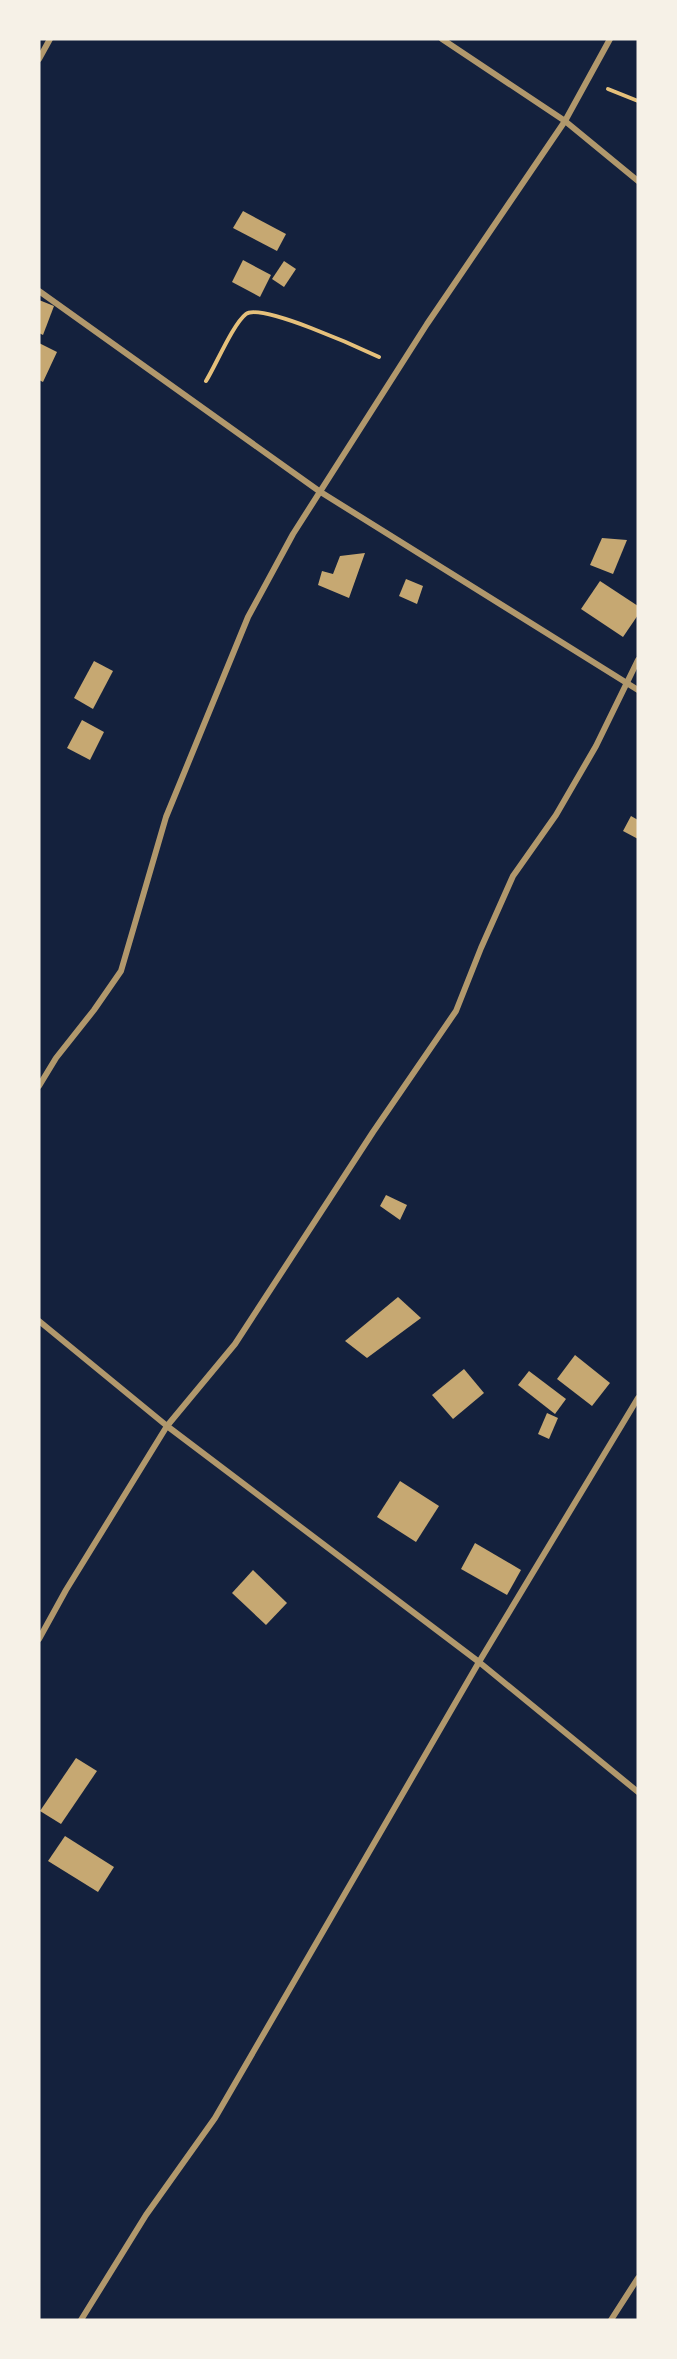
<svg xmlns="http://www.w3.org/2000/svg" width="677" height="2359" viewBox="0 0 677 2359" font-family="Poppins,sans-serif">
<style>
.building{fill:#c6a872}
.lines{fill:none;stroke-linecap:round;stroke-linejoin:round}
.path{stroke:#e5c07b;stroke-width:4}
.minor{stroke:#b1986c;stroke-width:6}
</style>
<rect width="100%" height="100%" fill="#14213d"/>
<g class="building">
<polygon points="243,211 286,234 277,251 233,228"/>
<polygon points="243,260 271,275 260,297 232,282"/>
<polygon points="284,261 296,269 284,287 272,279"/>
<polygon points="39,300 54,306 43,335 39,333"/>
<polygon points="39,343 57,352 43,382 39,380"/>
<polygon points="602,538 627,540 613,574 590,565"/>
<polygon points="365,553 349,598 318,585 322,571 333,574 340,556"/>
<polygon points="406,579 423,586 417,604 399,596"/>
<polygon points="600,581 638,606 638,615 623,637 581,609"/>
<polygon points="94,661 113,671 93,709 74,698"/>
<polygon points="82,720 104,732 90,760 67,748"/>
<polygon points="631,816 638,820 638,839 623,831"/>
<polygon points="386,1195 407,1205 400,1220 380,1206"/>
<polygon points="398,1297 421,1318 367,1358 345,1341"/>
<polygon points="575,1355 610,1383 592,1406 557,1379"/>
<polygon points="464,1369 484,1393 453,1419 432,1395"/>
<polygon points="529,1371 566,1399 555,1414 518,1385"/>
<polygon points="547,1413 558,1418 549,1439 538,1434"/>
<polygon points="400,1481 439,1506 416,1542 377,1517"/>
<polygon points="475,1543 521,1570 507,1595 461,1569"/>
<polygon points="253,1570 287,1603 266,1625 232,1593"/>
<polygon points="76,1758 97,1771 61,1824 40,1811"/>
<polygon points="65,1836 114,1867 98,1892 48,1861"/>
</g>
<g class="lines">
<g class="path">
<polyline points="608,89 638,101"/>
<path d="M206,381C216,365 233,324 246,314C261,303 360,348 379,357"/>
</g>
<g class="minor">
<polyline points="442,39 565,121 638,181"/>
<polyline points="39,59 50,39"/>
<polyline points="39,291 319,491 638,690"/>
<polyline points="39,1086 56,1058 94,1010 121,971 166,817 248,617 293,534 427,324 565,121 610,39"/>
<polyline points="39,1321 167,1426 479,1662 638,1792"/>
<polyline points="39,1639 66,1590 167,1426 235,1344 373,1132 456,1011 481,948 513,876 556,815 596,746 638,660"/>
<polyline points="81,2320 146,2215 215,2118 479,1662 638,1398"/>
<polyline points="611,2320 638,2278"/>
</g>
</g>
<rect width="677" height="2359" fill="none" stroke="#f6f1e7" stroke-width="81"/>
</svg>
